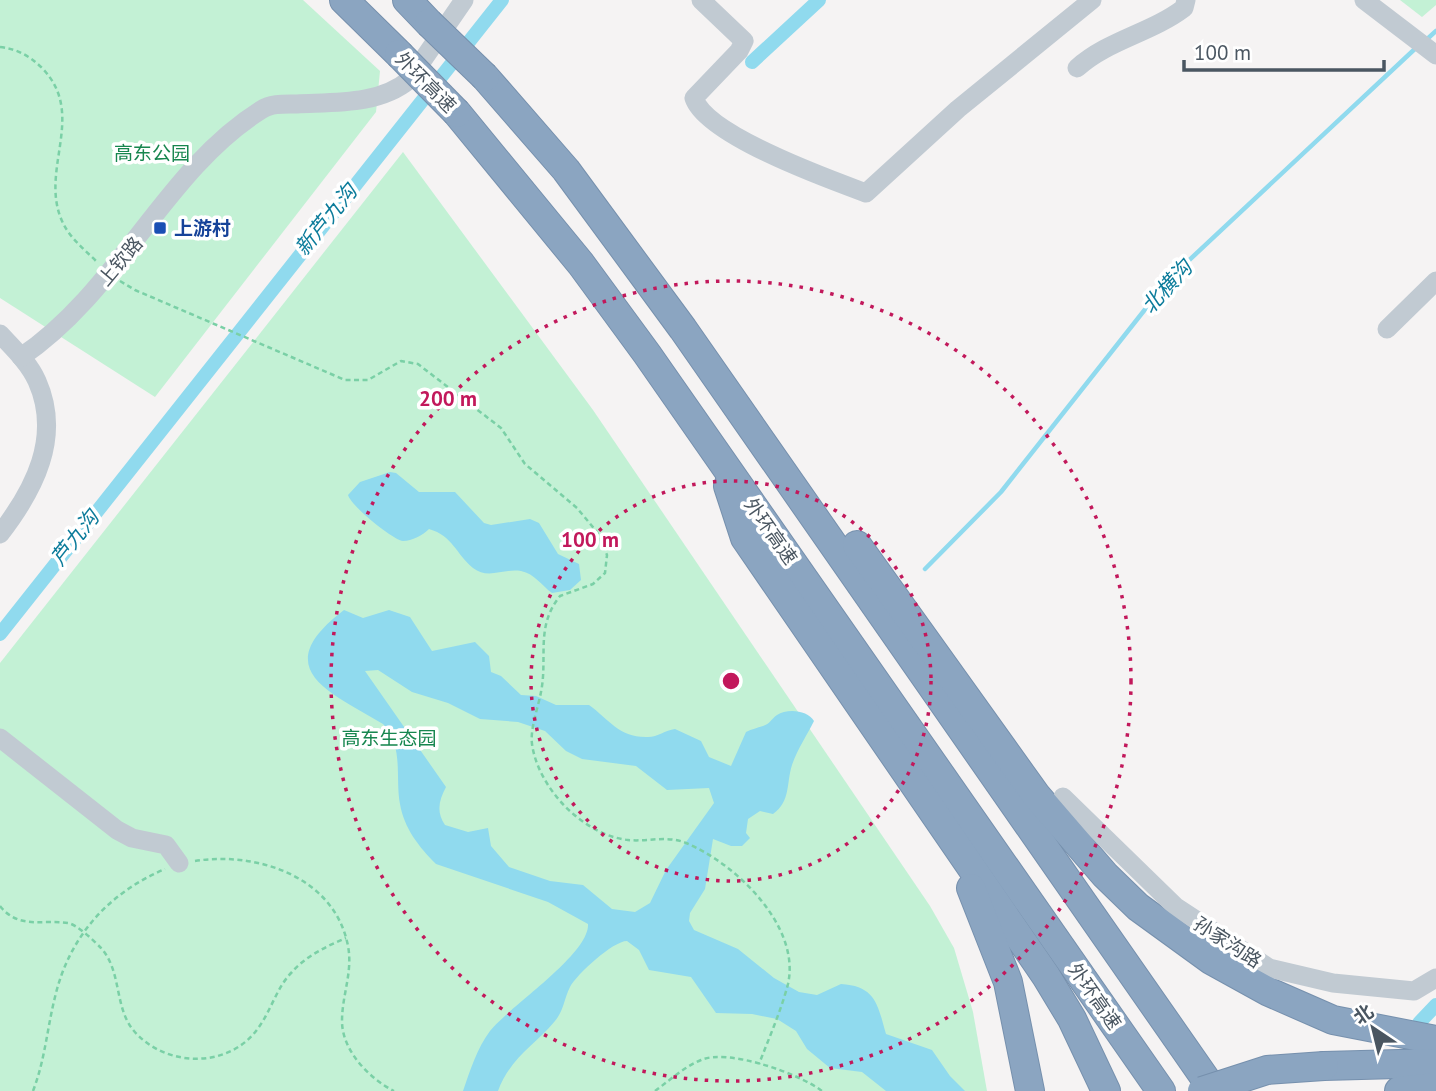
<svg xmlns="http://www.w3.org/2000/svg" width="1436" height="1091" viewBox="0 0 1436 1091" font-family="'PT Sans','Noto Sans SC',sans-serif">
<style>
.green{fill:#c3f1d5}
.water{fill:#90daee;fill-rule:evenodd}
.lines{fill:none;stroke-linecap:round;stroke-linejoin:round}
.stream{stroke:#90daee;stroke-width:4.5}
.canal{stroke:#90daee;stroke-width:14}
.highway-casing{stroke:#7690ad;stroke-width:30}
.path{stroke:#7ad0a6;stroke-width:2.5;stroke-dasharray:5 3.5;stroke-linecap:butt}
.minor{stroke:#c1cad2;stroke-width:19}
.highway{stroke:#8ba5c1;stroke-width:28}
.highway-bridge-casing{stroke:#7690ad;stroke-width:30;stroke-linecap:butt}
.highway-bridge{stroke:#8ba5c1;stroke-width:28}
.ring{fill:none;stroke:#c2185b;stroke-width:3.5;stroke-dasharray:3.5 7}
.transit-dot{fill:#1a4fb4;stroke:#fff;stroke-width:2.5}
.labels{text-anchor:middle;stroke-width:7;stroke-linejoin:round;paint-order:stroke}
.street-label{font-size:19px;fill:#4a5661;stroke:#fff}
.park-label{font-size:19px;fill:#17864f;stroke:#fff}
.transit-label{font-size:19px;font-weight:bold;fill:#164399;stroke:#fff;text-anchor:start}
.water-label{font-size:21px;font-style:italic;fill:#0c7c9b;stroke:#fff}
.centre{fill:#c2185b;stroke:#fff;stroke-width:3.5}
.ring-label{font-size:21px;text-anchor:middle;font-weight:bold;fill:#c2185b;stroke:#fff;stroke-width:7;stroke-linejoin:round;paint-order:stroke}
</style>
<rect width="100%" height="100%" fill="#f5f3f3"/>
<g class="green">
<polygon points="0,0 303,0 380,71 376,112 155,397 0,298"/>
<polygon points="1400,0 1436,0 1436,5 1422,17"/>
<polygon points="403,152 593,410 930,906 954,948 973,1012 987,1091 0,1091 0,663"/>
</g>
<g class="water">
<path d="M390,472L396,473L419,492H455L484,523L491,525L530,519L539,523L558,554L579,564L581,580L570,590L552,593C541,585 535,574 521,571C504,568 488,580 473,568C456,554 453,536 429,529C423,535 412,541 403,541C393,540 351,506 348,495L360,482Z"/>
<path d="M344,610L363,618L389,610L410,617L432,651L475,642L489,656L491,672L501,676L521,695L536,696L556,705H589C610,720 619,738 648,737C658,737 665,730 675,729L701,741L709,757L731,766L746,732C752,729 757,728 763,726C770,724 771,719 777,715C787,708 808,710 814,721C807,735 797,750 792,765C786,784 791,801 773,814L760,811L748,819L746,833L750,838L742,846H731L713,839L705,889L690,913L689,921L694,930L738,949L774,978L799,992L817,995L841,984C877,986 878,1007 886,1034L932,1050L950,1076L965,1091H886L862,1072L830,1068L807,1049L796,1031L777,1019L752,1014L716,1013L691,977L649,970L639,950L627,941C613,941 577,974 570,987C564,999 564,1010 555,1021C534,1046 510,1058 498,1091H463C470,1071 477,1048 490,1031C509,1007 590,954 588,924L548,902L436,864C419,847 404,828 400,804C395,777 404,746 383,724C333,693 265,670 344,610ZM378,670L412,692L448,703L480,719L518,722L545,731L566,751L582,759L636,766L667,790L709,788L714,803L666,870L650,903L635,912L612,909L583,885L550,881L509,867L491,846L488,828L468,832L445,825C436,812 439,800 446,787L365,671Z"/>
</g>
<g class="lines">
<g class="stream">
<polyline points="1425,41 1436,31"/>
<polyline points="925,569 1001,492 1169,279 1418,46"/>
</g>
<g class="canal">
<polyline points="752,62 819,0"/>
<polyline points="0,634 502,0"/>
<polyline points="1419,1023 1436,1005"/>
</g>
<defs>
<g id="highway">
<polyline points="344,0 399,54"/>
<polyline points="407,0 429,23"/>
<polyline points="485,77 566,170 683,329 1214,1091"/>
<polyline points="457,113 581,264 647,354 1161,1091"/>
<polyline points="728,486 745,538 1046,976 1072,1019 1106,1091"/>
<polyline points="857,545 1036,795 1105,875 1138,907 1211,960 1269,992 1333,1020 1436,1040"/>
<polyline points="971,888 1008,982 1030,1091"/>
<polyline points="1324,1066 1436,1063"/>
<polyline points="1399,1091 1436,1087"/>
</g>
</defs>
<use href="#highway" class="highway-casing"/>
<g class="path">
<path d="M0,47C17,49 30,56 42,68C86,113 42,166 60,216C67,236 82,247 96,261"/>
<path d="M120,281L135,290L345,380H368L401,361L418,364L501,428L525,464L577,508L597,532L607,555L605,573L593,584L560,596C535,627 548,657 541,692C538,708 530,729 532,744C538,788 583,835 628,840C648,842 667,835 686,843C735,863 801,926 788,984C781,1011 769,1038 759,1064"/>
<path d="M195,861C257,851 335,877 348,946C353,972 342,995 342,1021C342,1051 370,1079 394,1091"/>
<path d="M0,906C19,930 42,919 68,923C78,925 94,941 101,948C122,971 114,1008 134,1031C165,1067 226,1069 256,1031C271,1012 276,988 292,972C306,956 327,946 346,938"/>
<path d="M33,1091C45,1060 47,1029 55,997C69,937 108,893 165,869"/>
<path d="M655,1091C670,1080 684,1067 701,1060C728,1048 800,1074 822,1091"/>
</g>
<g class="minor">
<path d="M701,0L744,41L739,51L694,98C706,135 828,179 866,193L958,109L1092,0"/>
<polyline points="1364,0 1436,55"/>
<path d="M1077,68C1108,40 1151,33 1184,8L1186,0"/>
<polyline points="1387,329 1436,281"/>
<path d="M0,334C13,348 29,363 37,381C62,437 34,490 0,534"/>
<path d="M21,357C119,291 165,170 261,110C271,103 285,104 297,104C334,102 379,105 409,80L464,0"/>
<polyline points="0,738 117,830 132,838 166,845 179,863"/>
<polyline points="1063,797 1176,907 1269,968 1333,983 1414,991 1436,978"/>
</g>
<use href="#highway" class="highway"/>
<defs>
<g id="highway-bridge">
<polyline points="429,23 485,77"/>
<polyline points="399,54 457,113"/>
<polyline points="1202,1091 1267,1070 1324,1066"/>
</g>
</defs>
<use href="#highway-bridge" class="highway-bridge-casing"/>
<use href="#highway-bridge" class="highway-bridge"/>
</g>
<g class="ring">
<circle cx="731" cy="681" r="200"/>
<circle cx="731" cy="681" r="400"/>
</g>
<rect class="transit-dot" x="153" y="221" width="14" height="14" rx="3.5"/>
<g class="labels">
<g class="street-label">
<text transform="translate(426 82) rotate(45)" y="7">外环高速</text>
<text transform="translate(120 261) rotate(-50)" y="7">上钦路</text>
<text transform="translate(771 531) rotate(55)" y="7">外环高速</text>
<text transform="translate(1228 942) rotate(33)" y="7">孙家沟路</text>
<text transform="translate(1095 996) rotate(55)" y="7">外环高速</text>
</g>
<g class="park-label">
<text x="152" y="160">高东公园</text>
<text x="389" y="745">高东生态园</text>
</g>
<g class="transit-label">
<text x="174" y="235">上游村</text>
</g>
<g class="water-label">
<text transform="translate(326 220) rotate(-51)" y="7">新芦九沟</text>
<text transform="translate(1167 287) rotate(-48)" y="7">北横沟</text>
<text transform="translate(75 538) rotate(-52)" y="7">芦九沟</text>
</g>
</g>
<circle cx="731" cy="681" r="10" class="centre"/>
<g class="ring-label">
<text x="448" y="406">200 m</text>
<text x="590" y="547">100 m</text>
</g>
<g transform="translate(1373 1028) rotate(325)" stroke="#ffffff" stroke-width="5" paint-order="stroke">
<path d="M0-5L12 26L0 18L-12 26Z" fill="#4a5661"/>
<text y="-10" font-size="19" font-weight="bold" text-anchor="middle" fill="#4a5661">北</text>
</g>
<path d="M1184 60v10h200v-10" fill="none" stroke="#4a5661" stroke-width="3.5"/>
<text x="1194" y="60" font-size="21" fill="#4a5661" stroke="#ffffff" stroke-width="5" paint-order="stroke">100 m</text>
</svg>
